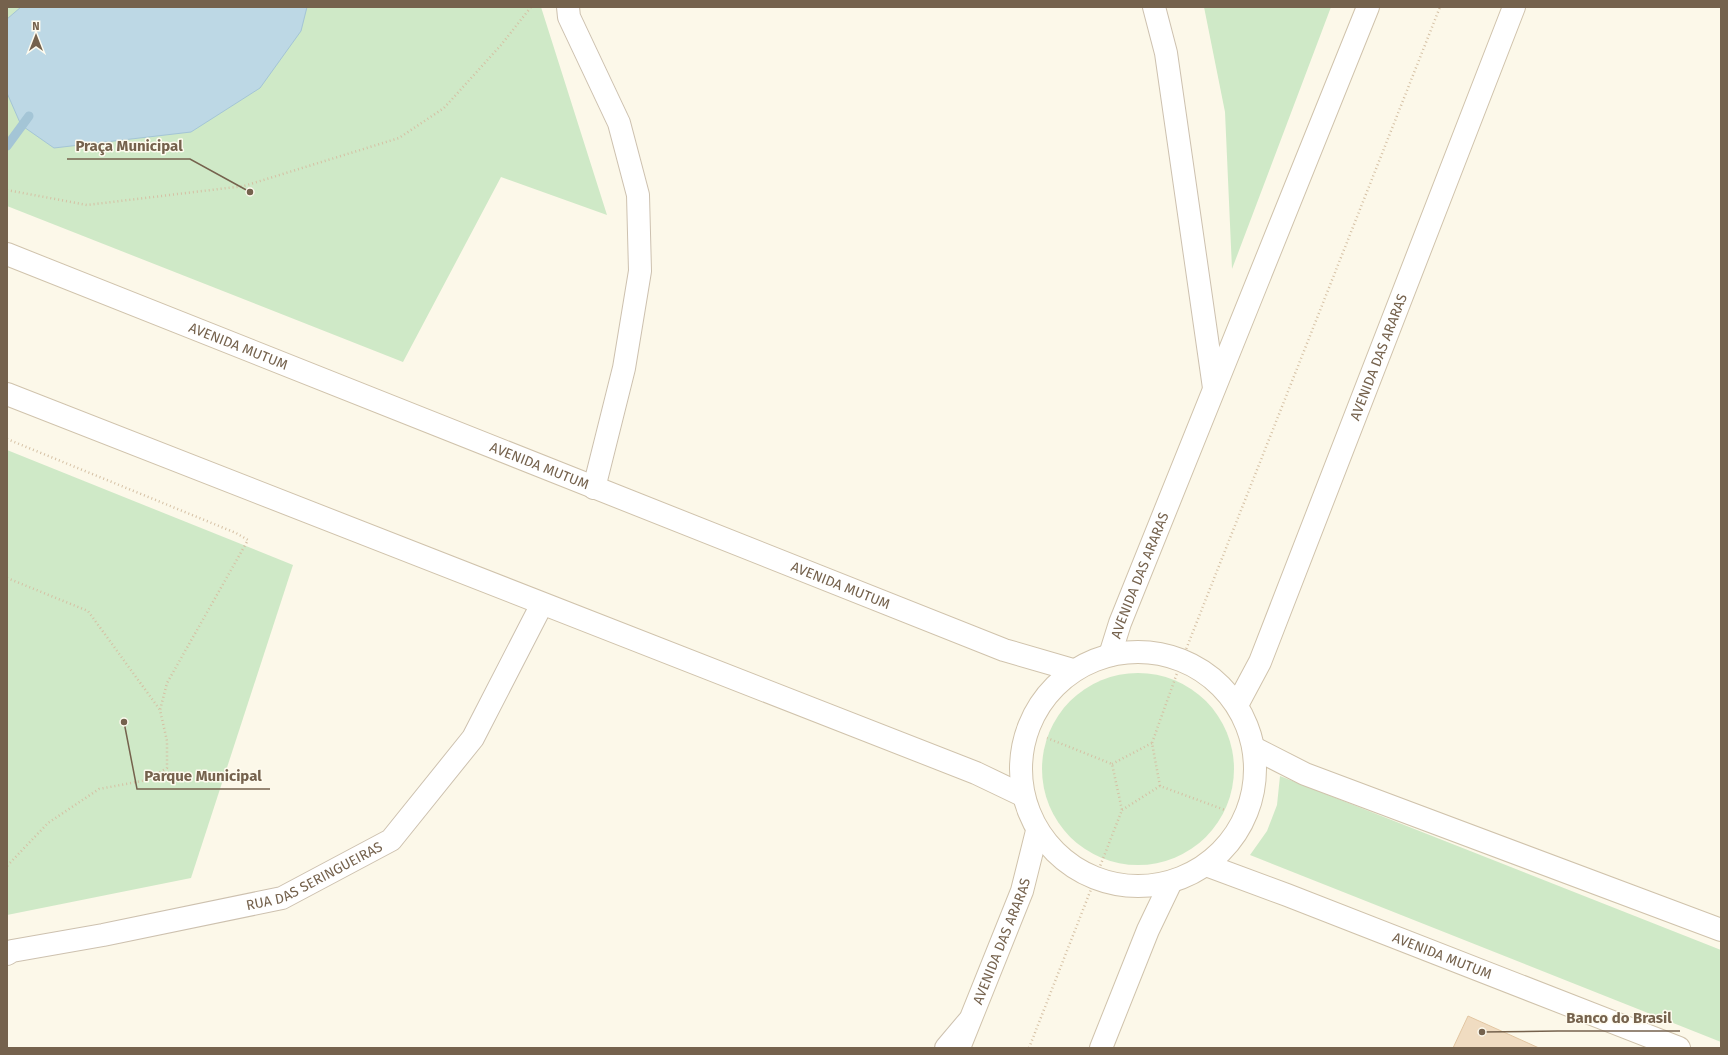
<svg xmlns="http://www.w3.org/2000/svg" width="1728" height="1055" viewBox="0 0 1728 1055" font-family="'Fira Sans',sans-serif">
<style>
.green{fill:#cfe9c7}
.water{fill:#bdd8e5;stroke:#a4c5d6}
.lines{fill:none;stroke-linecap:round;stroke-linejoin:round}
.stream{stroke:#a4c5d6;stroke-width:9}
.building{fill:#f0dcc1;stroke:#e2c6a2}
.street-casing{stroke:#cdc1af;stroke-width:24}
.secondary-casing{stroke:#d0c3ac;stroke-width:24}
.path{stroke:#d5c0a4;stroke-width:2.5;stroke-dasharray:1 3;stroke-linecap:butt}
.street{stroke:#fff;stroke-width:22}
.secondary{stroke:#fff;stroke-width:22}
.labels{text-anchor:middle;stroke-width:3;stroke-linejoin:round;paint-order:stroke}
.street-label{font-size:14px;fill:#75624d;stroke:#fefbef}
.leader{fill:none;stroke:#75624d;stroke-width:1.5}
.callout-dot{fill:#75624d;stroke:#fefbef;stroke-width:1.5}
.callout-label{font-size:15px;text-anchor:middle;font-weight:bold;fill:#75624d;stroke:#fefbef;stroke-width:3;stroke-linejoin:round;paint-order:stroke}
</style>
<rect width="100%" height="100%" fill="#fcf8e9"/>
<g class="green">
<polygon points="7,7 541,7 607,215 501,177 403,362 7,206"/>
<polygon points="1204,7 1331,7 1232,269 1225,112"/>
<polygon points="7,450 293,565 191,878 7,915"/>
<circle cx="1138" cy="769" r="96"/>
<polygon points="1280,776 1721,950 1721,1042 1250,855 1267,831 1277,805"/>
</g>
<polygon class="water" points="21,7 307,7 301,31 260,88 191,132 54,148 21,125 7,93 7,19"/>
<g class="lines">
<polyline class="stream" points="7,146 29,116"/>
</g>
<polygon class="building" points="1468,1016 1539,1048 1453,1048"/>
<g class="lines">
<defs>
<g id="street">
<polyline points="568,7 569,17 619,123 638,195 640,271 624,368 594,488"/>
<polyline points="1154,7 1166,53 1214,388"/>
<path id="s1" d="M7,954L12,951L103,935L282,898L391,840L473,738L542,604"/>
<polyline points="946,1048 968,1022"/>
</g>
<g id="secondary">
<path id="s2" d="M7,254L1004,650L1073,670"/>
<polyline points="7,394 976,773 1022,795"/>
<circle cx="1138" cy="769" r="117"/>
<path id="s3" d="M1110,655L1120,623L1368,7"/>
<path id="s4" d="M1237,705L1260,662L1514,7"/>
<polyline points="1254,748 1305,774 1721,930"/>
<path id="s5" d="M1206,865L1287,895L1679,1048"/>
<path id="s6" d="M959,1048L1022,891L1037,831"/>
<polyline points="1101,1048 1148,930 1171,882"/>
</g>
</defs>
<use href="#street" class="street-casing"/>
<use href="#secondary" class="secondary-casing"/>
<g class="path">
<polyline points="7,190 87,205 244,186 399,138 444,108 501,45 531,7"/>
<polyline points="7,439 236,533 248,540 167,683 160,710 167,741 167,768 147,780 99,789 48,823 7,866"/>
<polyline points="7,578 88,611 160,710"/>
<polyline points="1112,764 1152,743"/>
<polyline points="1160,786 1152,743 1181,662 1440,7"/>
<polyline points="1122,810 1160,786 1225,810"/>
<polyline points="1029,1048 1122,810 1112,764 1047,738"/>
</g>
<use href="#street" class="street"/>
<use href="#secondary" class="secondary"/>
</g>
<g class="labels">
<g class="street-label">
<text dy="5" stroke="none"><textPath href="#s2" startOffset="249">AVENIDA MUTUM</textPath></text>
<text dy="5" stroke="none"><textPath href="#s4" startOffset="376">AVENIDA DAS ARARAS</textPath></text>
<text dy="5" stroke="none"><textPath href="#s2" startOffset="573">AVENIDA MUTUM</textPath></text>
<text dy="5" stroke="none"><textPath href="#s3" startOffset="85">AVENIDA DAS ARARAS</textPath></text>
<text dy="5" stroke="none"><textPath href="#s2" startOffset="897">AVENIDA MUTUM</textPath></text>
<text dy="5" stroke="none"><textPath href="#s1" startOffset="319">RUA DAS SERINGUEIRAS</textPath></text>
<text dy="5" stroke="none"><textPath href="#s6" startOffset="115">AVENIDA DAS ARARAS</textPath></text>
<text dy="5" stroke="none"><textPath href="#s5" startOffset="253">AVENIDA MUTUM</textPath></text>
</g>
</g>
<path class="leader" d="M250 192L190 159H67M124 722L137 789H270M1482 1032L1558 1031H1680"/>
<g class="callout-dot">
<circle cx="250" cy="192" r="4"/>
<circle cx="124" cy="722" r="4"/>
<circle cx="1482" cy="1032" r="4"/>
</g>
<g class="callout-label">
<text x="129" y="151">Praça Municipal</text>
<text x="203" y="781">Parque Municipal</text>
<text x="1619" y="1023">Banco do Brasil</text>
</g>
<rect width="1728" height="1055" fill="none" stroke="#75624d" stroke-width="16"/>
<g transform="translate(36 36)" stroke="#fefbef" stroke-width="3" paint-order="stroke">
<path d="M0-3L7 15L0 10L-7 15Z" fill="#75624d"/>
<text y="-6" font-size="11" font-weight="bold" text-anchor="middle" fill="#75624d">N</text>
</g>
</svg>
